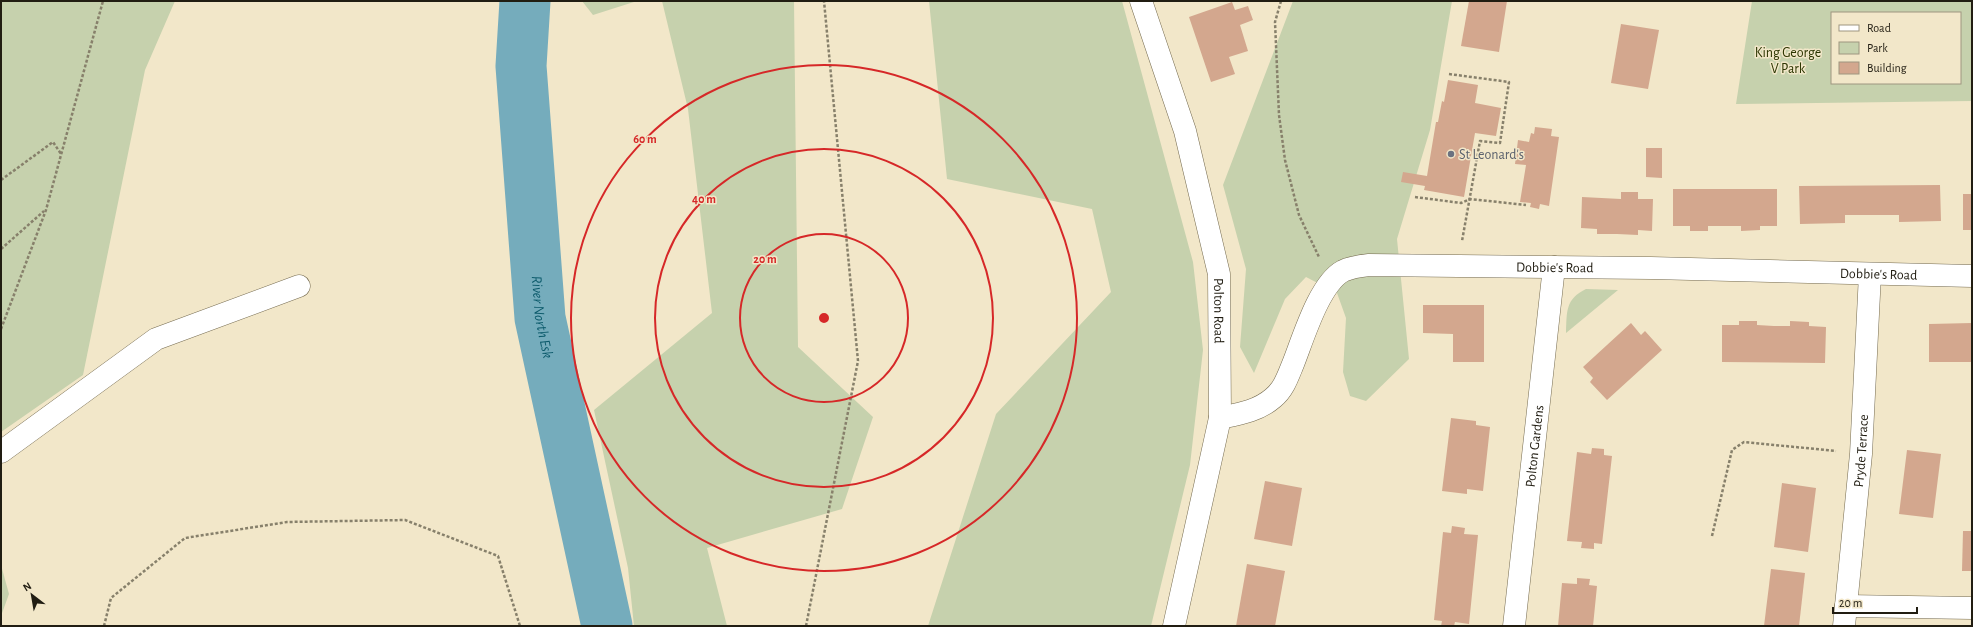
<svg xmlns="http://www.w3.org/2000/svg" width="1973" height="627" viewBox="0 0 1973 627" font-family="'Alegreya Sans',sans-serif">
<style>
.green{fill:#c6d1ad;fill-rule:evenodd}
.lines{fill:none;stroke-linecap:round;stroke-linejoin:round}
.river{stroke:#75acbc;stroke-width:51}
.building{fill:#d3a78e}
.minor-casing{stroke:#756b50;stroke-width:23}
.path{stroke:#87806b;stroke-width:2.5;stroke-dasharray:3 2;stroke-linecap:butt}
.minor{stroke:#fff;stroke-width:22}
.ring{fill:none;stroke:#d62828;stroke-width:2}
.worship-dot{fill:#6b7280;stroke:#f2e7c9;stroke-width:1.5}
.labels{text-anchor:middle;stroke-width:3;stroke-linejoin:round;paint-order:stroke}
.park-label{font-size:14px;fill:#2c3602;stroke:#f2e7c9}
.worship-label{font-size:14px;fill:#5b616d;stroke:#f2e7c9;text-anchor:start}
.street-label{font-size:14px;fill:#211d12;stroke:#f2e7c9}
.water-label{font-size:15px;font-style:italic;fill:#0c5a6b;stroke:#f2e7c9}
.centre{fill:#d62828;stroke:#f2e7c9;stroke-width:2}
.ring-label{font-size:12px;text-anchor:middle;font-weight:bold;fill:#d62828;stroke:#f2e7c9;stroke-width:3;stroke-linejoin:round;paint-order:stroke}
</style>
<rect width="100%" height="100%" fill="#f2e7c9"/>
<g class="green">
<polygon points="1,1 175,1 145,70 83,375 1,432"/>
<polygon points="582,1 637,1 593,15"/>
<polygon points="662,1 794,1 798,347 873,417 842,509 707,548 727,626 634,626 628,568 594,410 712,313 688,109"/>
<polygon points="929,1 1122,1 1193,262 1203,350 1190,465 1151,626 928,626 996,414 1111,292 1092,209 947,179"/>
<polygon points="1293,1 1452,1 1430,130 1397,239 1409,359 1366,401 1350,396 1343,372 1346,318 1337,293 1306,277 1285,299 1254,373 1240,347 1246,269 1223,185"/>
<path d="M1752,1H1972V101L1736,104ZM1832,13H1960V83H1832Z"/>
<path d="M1586,289L1618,290L1566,333C1567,312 1565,299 1586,289Z"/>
<polygon points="1,565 9,594 1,616"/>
</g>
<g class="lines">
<path class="river" id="s1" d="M525,1L521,66L540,318L607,626"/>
</g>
<g class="building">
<polygon points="1469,1 1507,1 1499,52 1461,46"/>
<polygon points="1232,2 1235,10 1248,6 1253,20 1240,25 1248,51 1229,57 1235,74 1211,82 1189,17"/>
<polygon points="1621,24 1659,30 1648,89 1611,83"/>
<polygon points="1448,80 1478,85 1475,103 1501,108 1496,136 1475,133 1464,197 1424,190 1425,186 1401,182 1403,172 1427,176 1436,122 1438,122 1442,101 1444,102"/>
<polygon points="1535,127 1552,129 1551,136 1559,137 1549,206 1540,204 1539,209 1530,207 1531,203 1520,202 1526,165 1515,164 1518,140 1529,142 1531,133 1534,134"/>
<polygon points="1646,148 1662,148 1662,178 1646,177"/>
<polygon points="1940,185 1941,221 1899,222 1899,215 1845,215 1845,223 1800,224 1799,186"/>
<polygon points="1673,189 1777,189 1777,226 1760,226 1760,230 1741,231 1741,226 1708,226 1708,231 1690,231 1690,226 1673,226"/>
<polygon points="1621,192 1638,192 1638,199 1653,199 1652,231 1638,230 1638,235 1617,234 1597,234 1597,229 1581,228 1582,197 1621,199"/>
<rect x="1963" y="194" width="9" height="36"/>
<polygon points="1423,305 1484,305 1484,362 1453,362 1453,334 1423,333"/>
<polygon points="1739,321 1757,321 1757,325 1774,326 1790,326 1790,321 1809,322 1809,326 1826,327 1825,363 1722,362 1722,325 1739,325"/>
<polygon points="1631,323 1641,335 1645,331 1662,350 1607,400 1590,382 1593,378 1583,367"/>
<polygon points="1972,323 1972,362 1929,362 1929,324"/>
<polygon points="1451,418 1476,421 1476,425 1490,427 1483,491 1467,489 1467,494 1442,491"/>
<polygon points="1592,448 1604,449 1604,455 1612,456 1602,544 1594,543 1594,549 1581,548 1582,542 1567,541 1577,452 1591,454"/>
<polygon points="1907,450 1941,454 1933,518 1899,514"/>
<polygon points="1265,481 1302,488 1292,546 1254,539"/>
<polygon points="1782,483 1816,488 1808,552 1774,547"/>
<polygon points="1452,526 1465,528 1464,534 1478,535 1469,624 1455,622 1454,626 1441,626 1442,621 1434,620 1443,532 1451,533"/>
<polygon points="1963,531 1972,531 1972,571 1962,571"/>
<polygon points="1247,564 1285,571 1275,626 1236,626"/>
<polygon points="1771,569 1805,573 1799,626 1764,626"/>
<polygon points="1577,578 1590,579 1589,585 1597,586 1593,626 1558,626 1562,583 1577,584"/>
</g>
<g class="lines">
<defs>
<g id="minor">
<path id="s2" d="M1141,1L1185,131L1219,274L1220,418L1174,626"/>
<path id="s3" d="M1220,418C1239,414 1258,411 1273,398C1284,389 1288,376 1293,364C1303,339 1319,284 1343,271C1351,267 1360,266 1369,265L1651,268L1972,276"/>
<polyline points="1,452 156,339 299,286"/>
<polyline points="1846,606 1972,608"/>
<path id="s4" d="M1514,626L1554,267"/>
<path id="s5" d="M1844,626L1861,454L1870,274"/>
</g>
</defs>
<use href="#minor" class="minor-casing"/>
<g class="path">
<polyline points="1281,1 1275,22 1279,115 1285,160 1299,215 1319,257"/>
<polyline points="1449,74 1509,82 1500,143 1480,141 1462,241"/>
<polyline points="1,180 53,142 61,154"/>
<polyline points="1415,197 1461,203 1470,199 1526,205"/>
<polyline points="1,249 44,211"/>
<polyline points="1,329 46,210 103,1"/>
<polyline points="1712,536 1732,450 1744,442 1836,451"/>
<polyline points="104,626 111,598 185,538 287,522 405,520 498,556 520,626"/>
<polyline points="806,626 858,361 824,1"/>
</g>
<use href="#minor" class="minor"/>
</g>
<g class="ring">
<circle cx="824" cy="318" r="84"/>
<circle cx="824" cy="318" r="169"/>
<circle cx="824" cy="318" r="253"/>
</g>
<circle class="worship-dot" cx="1451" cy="154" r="4"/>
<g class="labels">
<g class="park-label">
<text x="1788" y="57">King George<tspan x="1788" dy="16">V Park</tspan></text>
</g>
<g class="worship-label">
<text x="1459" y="159">St Leonard's</text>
</g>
<g class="street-label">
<text dy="5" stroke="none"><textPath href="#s3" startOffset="417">Dobbie's Road</textPath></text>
<text dy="5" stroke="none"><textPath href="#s3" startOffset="741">Dobbie's Road</textPath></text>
<text dy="5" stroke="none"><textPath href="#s2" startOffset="321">Polton Road</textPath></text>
<text dy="5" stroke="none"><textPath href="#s4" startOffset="181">Polton Gardens</textPath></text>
<text dy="5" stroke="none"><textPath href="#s5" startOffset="176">Pryde Terrace</textPath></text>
</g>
<g class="water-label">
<text dy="5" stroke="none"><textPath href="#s1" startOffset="317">River North Esk</textPath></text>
</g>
</g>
<circle cx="824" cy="318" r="6" class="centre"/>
<g class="ring-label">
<text x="645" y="143">60 m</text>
<text x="704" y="203">40 m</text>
<text x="765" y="263">20 m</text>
</g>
<rect width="1973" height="627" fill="none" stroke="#211d12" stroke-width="4"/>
<rect x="1831" y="12" width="130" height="72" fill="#f2e7c9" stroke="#9e9680"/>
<rect x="1839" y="25" width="20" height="6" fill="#ffffff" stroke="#9e9680"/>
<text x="1867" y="32" font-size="12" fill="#211d12">Road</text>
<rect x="1839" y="42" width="20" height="12" fill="#c6d1ad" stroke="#9e9680"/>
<text x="1867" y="52" font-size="12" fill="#211d12">Park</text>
<rect x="1839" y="62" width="20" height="12" fill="#d3a78e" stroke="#9e9680"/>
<text x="1867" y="72" font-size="12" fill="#211d12">Building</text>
<g transform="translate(32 595) rotate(329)" stroke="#f2e7c9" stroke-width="3" paint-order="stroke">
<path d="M0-3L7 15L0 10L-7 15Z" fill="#211d12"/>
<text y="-6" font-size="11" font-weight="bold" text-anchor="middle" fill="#211d12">N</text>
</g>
<path d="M1833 607v6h84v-6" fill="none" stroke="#211d12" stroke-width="2"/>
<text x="1839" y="607" font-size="12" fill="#211d12" stroke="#f2e7c9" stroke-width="3" paint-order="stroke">20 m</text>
</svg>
